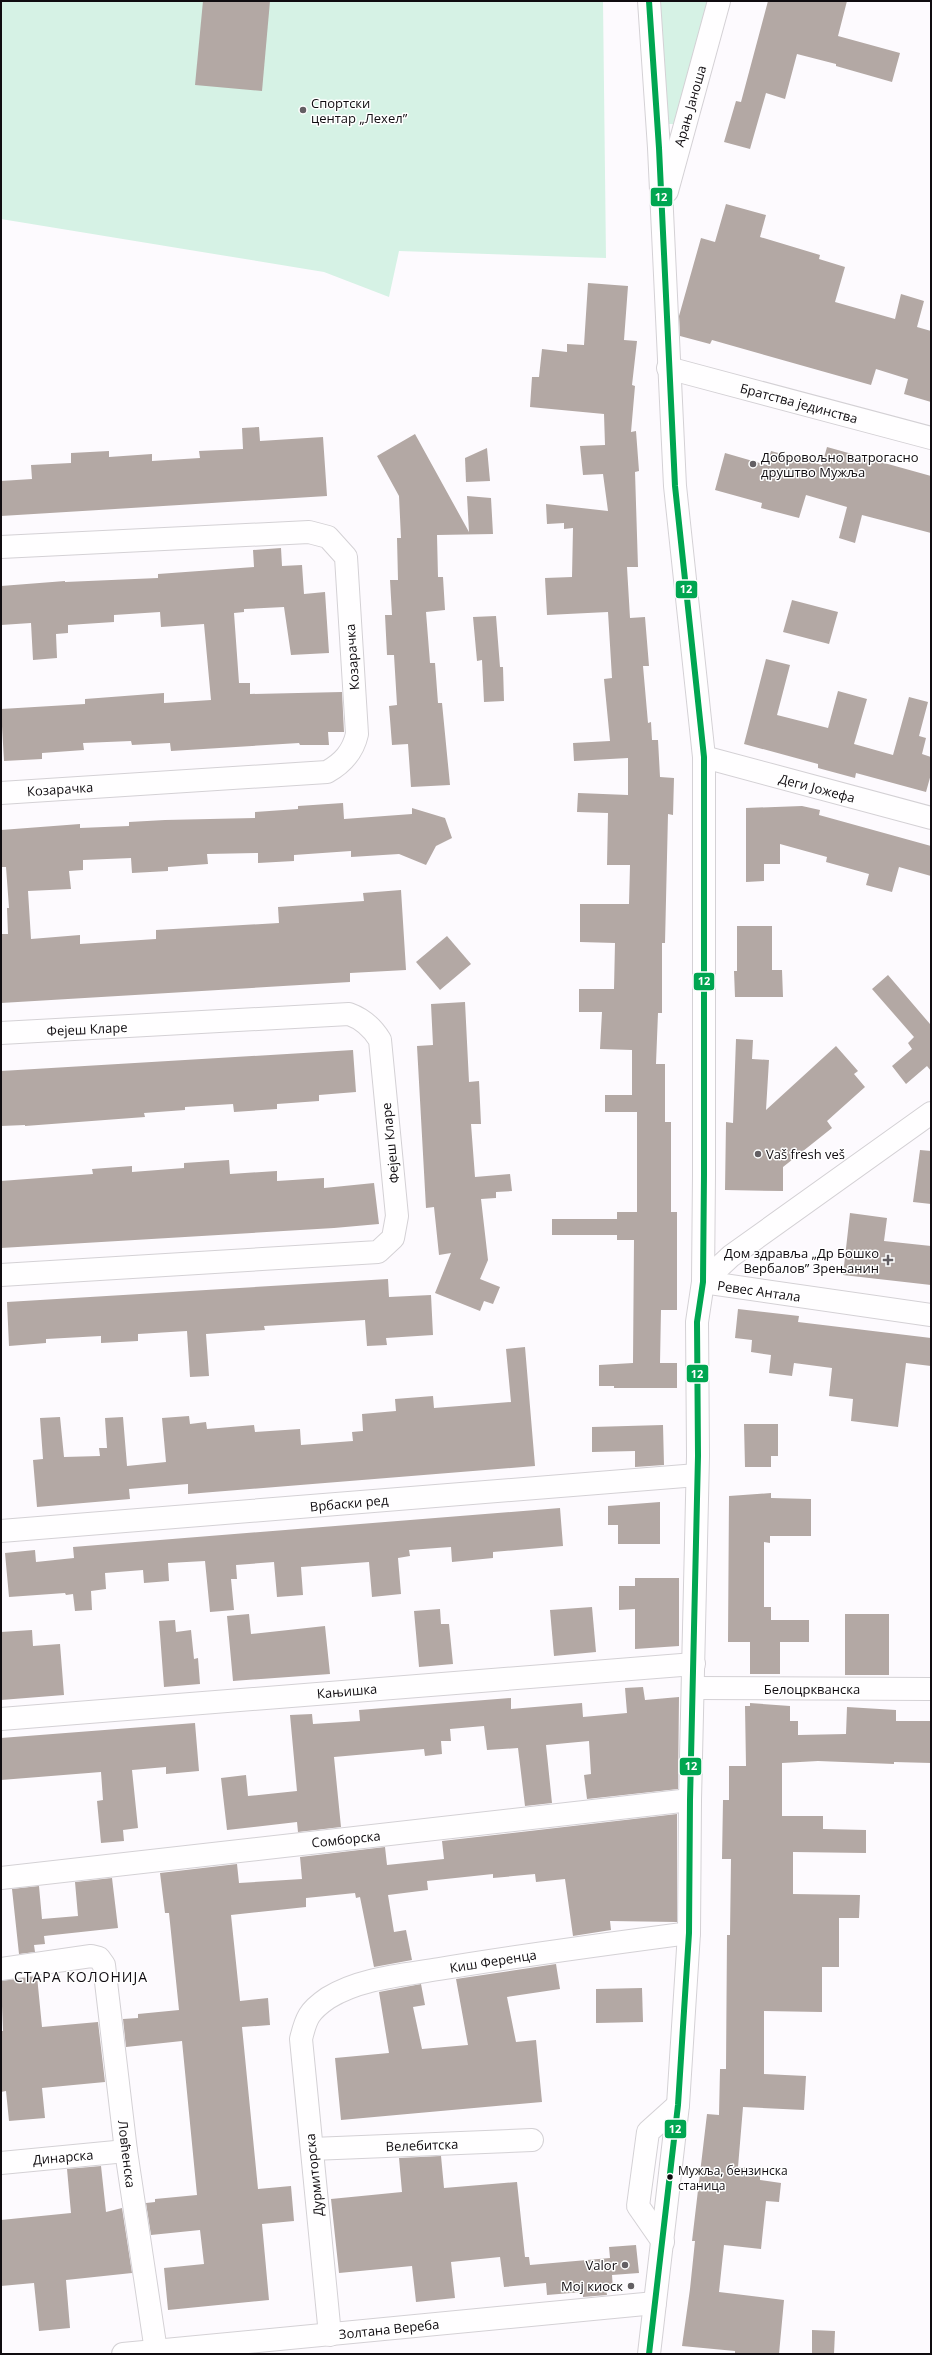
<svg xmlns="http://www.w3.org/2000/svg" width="932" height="2355" viewBox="0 0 932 2355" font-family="'Open Sans',sans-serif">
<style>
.green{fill:#d6f2e5}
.building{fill:#b3a8a4}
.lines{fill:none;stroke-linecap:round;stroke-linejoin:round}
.minor-casing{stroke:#d4d1d5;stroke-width:24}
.minor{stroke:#fffeff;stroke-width:22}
.bus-1-casing{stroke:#fff;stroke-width:9}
.bus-1{stroke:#00a651;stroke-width:6}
.poi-dot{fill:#635f63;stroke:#fff;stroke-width:1.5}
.bus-dot{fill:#100c10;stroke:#fff;stroke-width:1.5}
.labels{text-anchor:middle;stroke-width:3;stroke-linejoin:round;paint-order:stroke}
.bus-label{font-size:12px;fill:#100c10;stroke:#fff;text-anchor:start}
.poi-label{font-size:13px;fill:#100c10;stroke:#fff;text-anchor:start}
.street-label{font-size:13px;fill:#100c10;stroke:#fff}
.neighbourhood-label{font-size:14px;letter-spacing:1px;fill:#100c10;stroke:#fff}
.line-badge{stroke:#fff;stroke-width:1.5}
.badge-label{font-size:11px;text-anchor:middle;font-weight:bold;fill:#fff}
</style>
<rect width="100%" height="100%" fill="#fdfafe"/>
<g class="green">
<polygon points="1,1 603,1 606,258 399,251 389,297 324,272 1,219"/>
<polygon points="659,1 715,1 677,124 667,124"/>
</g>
<g class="building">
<polygon points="203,1 270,1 262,91 195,85"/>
<polygon points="768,1 847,1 838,36 900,53 892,82 836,66 836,64 797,54 785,99 766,93 750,149 724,142 736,101 741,102"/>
<polygon points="726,204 766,215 760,237 820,255 819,259 845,267 835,302 895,319 901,294 924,301 917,327 931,331 931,402 904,394 908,379 876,369 871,385 712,340 710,344 680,336 679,316 701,238 715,242"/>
<polygon points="588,283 628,286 624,340 637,341 632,385 635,386 631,432 636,431 639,471 635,472 638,567 627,567 630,618 645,617 649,666 643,666 648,723 651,722 652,740 658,740 660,777 674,778 673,815 668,814 665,943 662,943 662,1013 658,1013 656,1064 665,1064 665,1122 671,1122 671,1212 677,1212 677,1310 661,1310 660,1363 677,1363 677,1388 614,1388 614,1386 599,1386 599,1365 633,1363 634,1240 617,1240 617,1235 552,1235 552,1219 617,1219 617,1212 637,1212 637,1112 605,1112 605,1095 632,1095 632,1050 600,1049 602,1012 579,1012 579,989 614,989 615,943 580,942 580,904 629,904 630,865 607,865 608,813 577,812 578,793 628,795 628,758 574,761 573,743 610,741 604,679 612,678 608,612 547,615 545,578 572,577 573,528 564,529 564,523 547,524 546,504 608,511 603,474 583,475 580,446 605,445 604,414 530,407 532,377 539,377 542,349 567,352 567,344 584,345"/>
<polygon points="259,427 260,441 323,437 327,496 1,516 1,481 32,479 31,465 71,463 71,453 109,451 109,457 152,454 152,461 200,458 199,451 243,449 242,428"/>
<polygon points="415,434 469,532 467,496 491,498 493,534 437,535 438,577 443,577 445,610 426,612 430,663 435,663 438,703 442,703 450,785 411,787 408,744 392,745 389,706 397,705 394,655 387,655 385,615 392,615 390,580 398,580 397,538 401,538 399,496 377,456"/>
<polygon points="827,447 931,476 931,533 862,515 855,543 839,538 847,507 806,495 799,518 761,508 762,503 715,490 725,453 767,465 771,451 822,465"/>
<polygon points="487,448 490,481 466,482 465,458"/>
<polygon points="281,548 282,566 302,565 304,594 325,592 329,653 291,655 284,607 244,609 244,612 234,613 239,683 250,683 250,694 342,692 344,732 328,732 329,745 300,745 299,743 171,751 170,743 132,745 131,741 83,743 84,750 42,753 42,759 4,761 1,709 85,704 85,699 164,693 164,703 211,700 204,624 161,627 160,612 114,615 114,622 68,625 68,633 56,634 57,658 33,660 31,623 1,625 1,586 65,581 65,582 158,578 158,574 254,567 253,550"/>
<polygon points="792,600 838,612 829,644 783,632"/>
<polygon points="496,616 500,667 503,667 504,701 484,702 482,660 477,661 473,617"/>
<polygon points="766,659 790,665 777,715 828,728 838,691 867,699 854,744 893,755 909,697 928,702 919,736 926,738 922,754 931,757 931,774 926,792 856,773 855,778 818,768 818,764 744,744"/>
<polygon points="343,803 344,819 412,814 412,808 445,818 452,838 436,846 426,865 399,854 351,857 351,851 294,855 294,861 258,863 258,853 207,854 208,864 168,867 168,871 132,873 131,858 83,860 83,870 69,871 71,889 28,891 31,939 80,935 80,944 156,939 156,930 279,923 278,907 364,901 363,893 401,890 406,970 350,973 350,982 1,1003 1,934 8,934 7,908 9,908 6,867 1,867 1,830 80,824 80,828 129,826 129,822 165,820 255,818 255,812 298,809 298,806"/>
<polygon points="802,806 820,810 819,815 931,846 931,876 899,867 892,892 866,885 869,874 826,862 827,857 780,844 780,864 764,864 764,881 746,882 746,808"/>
<polygon points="737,926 772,926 772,970 782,970 783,997 735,997 734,971 737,971"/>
<polygon points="447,936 471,964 440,990 416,962"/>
<polygon points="888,975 930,1024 931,1023 931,1071 927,1066 906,1084 892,1066 912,1049 908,1043 914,1037 872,989"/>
<polygon points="465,1002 469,1082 479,1081 481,1124 471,1124 475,1177 510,1174 512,1191 496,1192 496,1198 481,1199 488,1260 480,1279 500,1287 493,1304 484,1301 480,1311 435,1293 451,1253 439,1255 434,1207 426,1208 417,1046 433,1045 431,1004"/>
<polygon points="736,1039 753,1040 752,1059 769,1060 766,1110 836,1046 858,1071 854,1074 865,1087 827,1121 832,1128 783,1167 783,1191 725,1190 726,1122 733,1123"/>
<polygon points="353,1050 356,1092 319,1095 319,1101 277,1104 277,1109 234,1112 233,1104 185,1107 185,1110 144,1113 145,1117 25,1126 25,1125 1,1126 1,1071"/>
<polygon points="920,1150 931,1151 931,1204 913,1202"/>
<polygon points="229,1160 230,1174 277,1171 277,1181 324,1178 324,1188 374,1183 379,1224 334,1228 1,1248 1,1181 93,1174 92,1169 132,1166 132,1172 184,1168 184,1163"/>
<polygon points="850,1213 887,1218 884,1241 931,1246 931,1285 843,1275"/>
<polygon points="388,1279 389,1297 431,1295 433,1335 386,1338 387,1345 367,1346 365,1320 264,1326 265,1330 206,1334 209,1376 190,1377 187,1331 138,1334 138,1341 101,1343 101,1336 46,1339 46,1343 9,1346 7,1302"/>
<polygon points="738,1309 799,1316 798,1322 931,1338 931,1366 906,1363 898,1427 851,1421 853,1399 829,1396 832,1368 794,1363 792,1376 769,1373 771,1355 751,1352 752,1340 735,1338"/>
<polygon points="525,1347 535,1466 188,1494 188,1484 129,1489 130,1499 37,1507 33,1460 43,1459 40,1418 60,1417 64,1457 100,1456 99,1448 107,1448 105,1418 123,1417 127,1466 166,1462 162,1418 189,1416 190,1424 206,1422 207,1429 254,1425 255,1432 300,1429 301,1445 353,1441 352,1432 363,1431 362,1414 396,1411 395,1399 433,1396 434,1408 511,1402 506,1349"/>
<polygon points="744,1424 778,1424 778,1456 771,1456 771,1467 745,1467"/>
<polygon points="663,1425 664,1465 635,1467 635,1451 592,1452 592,1427"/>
<polygon points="771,1493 771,1498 811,1499 811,1536 770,1536 770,1543 764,1542 764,1607 771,1607 771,1620 809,1620 809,1642 780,1642 780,1674 750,1674 750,1642 728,1642 729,1496"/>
<polygon points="660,1502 660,1544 618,1544 618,1525 608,1525 608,1506"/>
<polygon points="560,1508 563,1546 493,1552 493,1558 452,1562 451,1547 409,1550 410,1556 398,1558 401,1594 372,1597 369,1562 301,1567 303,1595 277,1597 274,1562 236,1565 237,1579 231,1579 234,1610 210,1612 205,1561 168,1563 169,1581 144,1583 143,1570 105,1573 106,1589 91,1591 92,1610 75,1611 73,1594 66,1595 65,1593 9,1597 5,1553 35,1550 36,1562 74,1558 73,1547"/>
<polygon points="635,1578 679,1578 679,1646 635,1649 635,1609 619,1610 619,1586 635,1586"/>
<polygon points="592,1607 596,1652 554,1656 550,1610"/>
<polygon points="440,1609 441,1624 449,1624 453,1664 419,1667 414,1611"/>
<polygon points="249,1614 251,1634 325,1626 330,1674 233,1681 227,1616"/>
<rect x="845" y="1614" width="44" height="61"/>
<polygon points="175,1620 176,1632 191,1630 194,1659 198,1658 200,1684 164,1687 159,1621"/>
<polygon points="32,1630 33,1646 60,1644 64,1695 1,1700 1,1632"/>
<polygon points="643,1687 645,1700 679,1697 678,1789 587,1799 584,1775 591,1774 589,1741 546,1745 552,1803 525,1806 518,1748 487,1750 484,1726 450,1729 451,1741 441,1741 442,1754 425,1756 424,1749 334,1757 341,1827 298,1832 297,1822 227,1830 221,1778 246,1775 248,1796 297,1791 290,1715 312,1714 313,1724 360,1721 359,1710 511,1698 511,1709 582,1703 583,1717 627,1713 625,1688"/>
<polygon points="750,1703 790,1706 790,1721 798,1721 798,1735 846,1734 847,1707 896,1710 896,1721 931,1721 931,1763 894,1762 894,1764 818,1761 782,1763 782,1816 823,1816 823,1829 866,1830 866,1853 793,1852 793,1894 860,1895 859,1918 839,1918 839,1967 822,1967 822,2012 764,2011 764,2074 806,2076 804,2110 743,2107 738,2167 750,2168 749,2175 760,2176 760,2180 781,2183 779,2202 766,2201 761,2249 724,2245 719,2292 784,2300 779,2354 735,2354 735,2351 682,2346 690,2289 695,2241 692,2241 707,2114 719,2115 720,2069 726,2069 727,1935 730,1935 731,1859 722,1859 723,1800 729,1800 729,1766 746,1766 745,1706 750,1706"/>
<polygon points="195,1723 199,1771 166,1774 166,1767 132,1770 138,1828 123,1830 124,1841 101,1843 97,1801 103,1800 101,1772 1,1780 1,1738"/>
<polygon points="677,1814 677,1922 610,1921 611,1930 573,1936 565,1879 536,1882 535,1874 493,1878 493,1874 427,1881 428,1890 388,1895 394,1932 406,1930 412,1960 374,1967 360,1897 356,1898 355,1893 306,1898 306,1907 231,1915 240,2001 268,1998 270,2025 242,2027 258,2189 291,2186 294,2221 262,2224 269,2300 168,2310 164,2268 204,2264 200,2230 151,2235 146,2203 155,2202 155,2199 197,2195 182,2041 126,2047 123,2019 138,2018 138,2014 179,2010 169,1913 165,1913 160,1873 237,1864 239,1883 302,1879 300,1857 385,1847 387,1865 444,1859 442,1841"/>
<polygon points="112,1878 118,1928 44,1936 45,1944 34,1945 35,1952 19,1954 12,1889 39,1886 42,1919 78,1916 75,1882"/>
<polygon points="556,1964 560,1989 507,1997 516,2042 536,2040 542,2102 341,2120 335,2058 389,2053 379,1992 421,1984 425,2005 413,2007 422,2049 468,2045 456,1979"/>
<polygon points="37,1976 42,2027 98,2022 105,2082 42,2088 45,2118 9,2121 6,2091 1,2092 1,2031 3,2031 1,1981"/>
<polygon points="642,1988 643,2022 596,2023 596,1989"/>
<polygon points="441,2156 444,2188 517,2182 525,2257 529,2257 530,2265 610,2258 609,2247 636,2245 639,2273 612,2275 613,2289 606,2289 607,2295 583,2297 583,2292 547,2295 546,2283 504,2287 500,2257 451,2262 455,2298 416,2302 412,2266 339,2273 331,2199 402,2192 399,2158"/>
<polygon points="101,2166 106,2212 122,2208 132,2273 66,2280 70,2328 39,2331 34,2283 1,2286 1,2220 71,2213 67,2169"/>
<polygon points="812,2330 835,2331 834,2354 812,2354"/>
</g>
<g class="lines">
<defs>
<g id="minor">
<polyline points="667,191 719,1"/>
<polyline points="668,368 931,438"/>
<path d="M1,547L309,532L328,537L346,557L357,734C353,752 343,763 327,772L1,793"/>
<polyline points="704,757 931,818"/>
<path d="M1,1033L349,1014C363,1019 372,1027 380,1040L397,1216L393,1238L378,1252L1,1275"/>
<polyline points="703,1282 731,1256 931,1113"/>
<polyline points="703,1282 931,1315"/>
<polyline points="1,1531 697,1475"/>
<polyline points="693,1688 931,1689"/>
<polyline points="1,1719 694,1664"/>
<polyline points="1,1878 690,1800"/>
<polyline points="1,1969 91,1956 99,1958 104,1965 126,2151 156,2351"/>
<polyline points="312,2149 532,2140"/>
<polyline points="1,2163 126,2151"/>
<polyline points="663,2242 638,2206 648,2132 678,2105"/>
<path d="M330,2335L301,2039C306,2018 309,2011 328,1998C360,1978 403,1975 439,1969C522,1955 606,1944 689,1933"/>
<polyline points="123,2354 655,2303"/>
<polyline points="649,2354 678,2105 689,1933 690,1800 698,1456 697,1322 703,1282 704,1175 704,757 675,486 659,148 649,1"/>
</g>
</defs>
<use href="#minor" class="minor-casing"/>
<use href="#minor" class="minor"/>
<defs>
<polyline id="bus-1" points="649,2354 678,2105 689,1933 690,1800 698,1456 697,1322 703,1282 704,1175 704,757 675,486 659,148 649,1"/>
</defs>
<use href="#bus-1" class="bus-1-casing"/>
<use href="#bus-1" class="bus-1"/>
</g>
<g class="poi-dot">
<circle cx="303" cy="110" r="4"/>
<circle cx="753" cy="464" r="4"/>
<circle cx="758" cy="1154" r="4"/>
<path d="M886 1254h4v4h4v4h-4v4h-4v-4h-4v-4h4z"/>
<circle cx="625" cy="2265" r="4"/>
<circle cx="631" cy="2286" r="4"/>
</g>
<circle class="bus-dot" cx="670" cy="2177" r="3.5"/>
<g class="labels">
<g class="bus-label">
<text x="678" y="2175">Мужља, бензинска<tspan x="678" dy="15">станица</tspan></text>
</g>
<g class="poi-label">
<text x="311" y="108">Спортски<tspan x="311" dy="15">центар „Лехел”</tspan></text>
<text x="761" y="462">Добровољно ватрогасно<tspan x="761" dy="15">друштво Мужља</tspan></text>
<text x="766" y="1159">Vaš fresh veš</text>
<text x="879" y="1258" text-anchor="end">Дом здравља „Др Бошко<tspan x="879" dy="15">Вербалов” Зрењанин</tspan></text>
<text x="617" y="2270" text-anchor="end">Valor</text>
<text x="623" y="2291" text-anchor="end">Мој киоск</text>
</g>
<g class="street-label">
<text transform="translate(690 106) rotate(-74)" y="5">Арањ Јаноша</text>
<text transform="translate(799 403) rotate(15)" y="5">Братства јединства</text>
<text transform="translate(352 657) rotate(-94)" y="5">Козарачка</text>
<text transform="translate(817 788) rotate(15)" y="5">Деги Јожефа</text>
<text transform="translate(60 789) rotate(-4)" y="5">Козарачка</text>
<text transform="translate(87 1029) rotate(-3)" y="5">Фејеш Кларе</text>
<text transform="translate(390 1143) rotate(-96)" y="5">Фејеш Кларе</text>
<text transform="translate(759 1291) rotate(8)" y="5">Ревес Антала</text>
<text transform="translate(349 1503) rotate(-5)" y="5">Врбаски ред</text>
<text x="812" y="1694">Белоцркванска</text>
<text transform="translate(347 1691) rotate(-5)" y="5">Кањишка</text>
<text transform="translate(346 1839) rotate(-6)" y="5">Сомборска</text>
<text transform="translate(493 1961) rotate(-9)" y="5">Киш Ференца</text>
<text transform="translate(422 2145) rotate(-2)" y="5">Велебитска</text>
<text transform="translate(127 2154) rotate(83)" y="5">Ловћенска</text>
<text transform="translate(63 2157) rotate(-5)" y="5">Динарска</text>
<text transform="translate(314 2175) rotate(-96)" y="5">Дурмиторска</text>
<text transform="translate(389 2329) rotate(-6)" y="5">Золтана Вереба</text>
</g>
<g class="neighbourhood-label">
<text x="81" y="1982">СТАРА КОЛОНИЈА</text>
</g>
</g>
<g class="line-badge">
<rect x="650" y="187" width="23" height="20" rx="4" fill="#00a651"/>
<rect x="675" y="580" width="23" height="19" rx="4" fill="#00a651"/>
<rect x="693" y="972" width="22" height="19" rx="4" fill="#00a651"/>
<rect x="686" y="1364" width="23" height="19" rx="4" fill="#00a651"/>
<rect x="679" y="1757" width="23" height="19" rx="4" fill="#00a651"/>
<rect x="664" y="2119" width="23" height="20" rx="4" fill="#00a651"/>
</g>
<g class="badge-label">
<text x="661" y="201">12</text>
<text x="686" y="593">12</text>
<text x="704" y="985">12</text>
<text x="697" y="1378">12</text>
<text x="691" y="1770">12</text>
<text x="675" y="2133">12</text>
</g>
<rect width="932" height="2355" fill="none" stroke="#100c10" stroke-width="4"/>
</svg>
